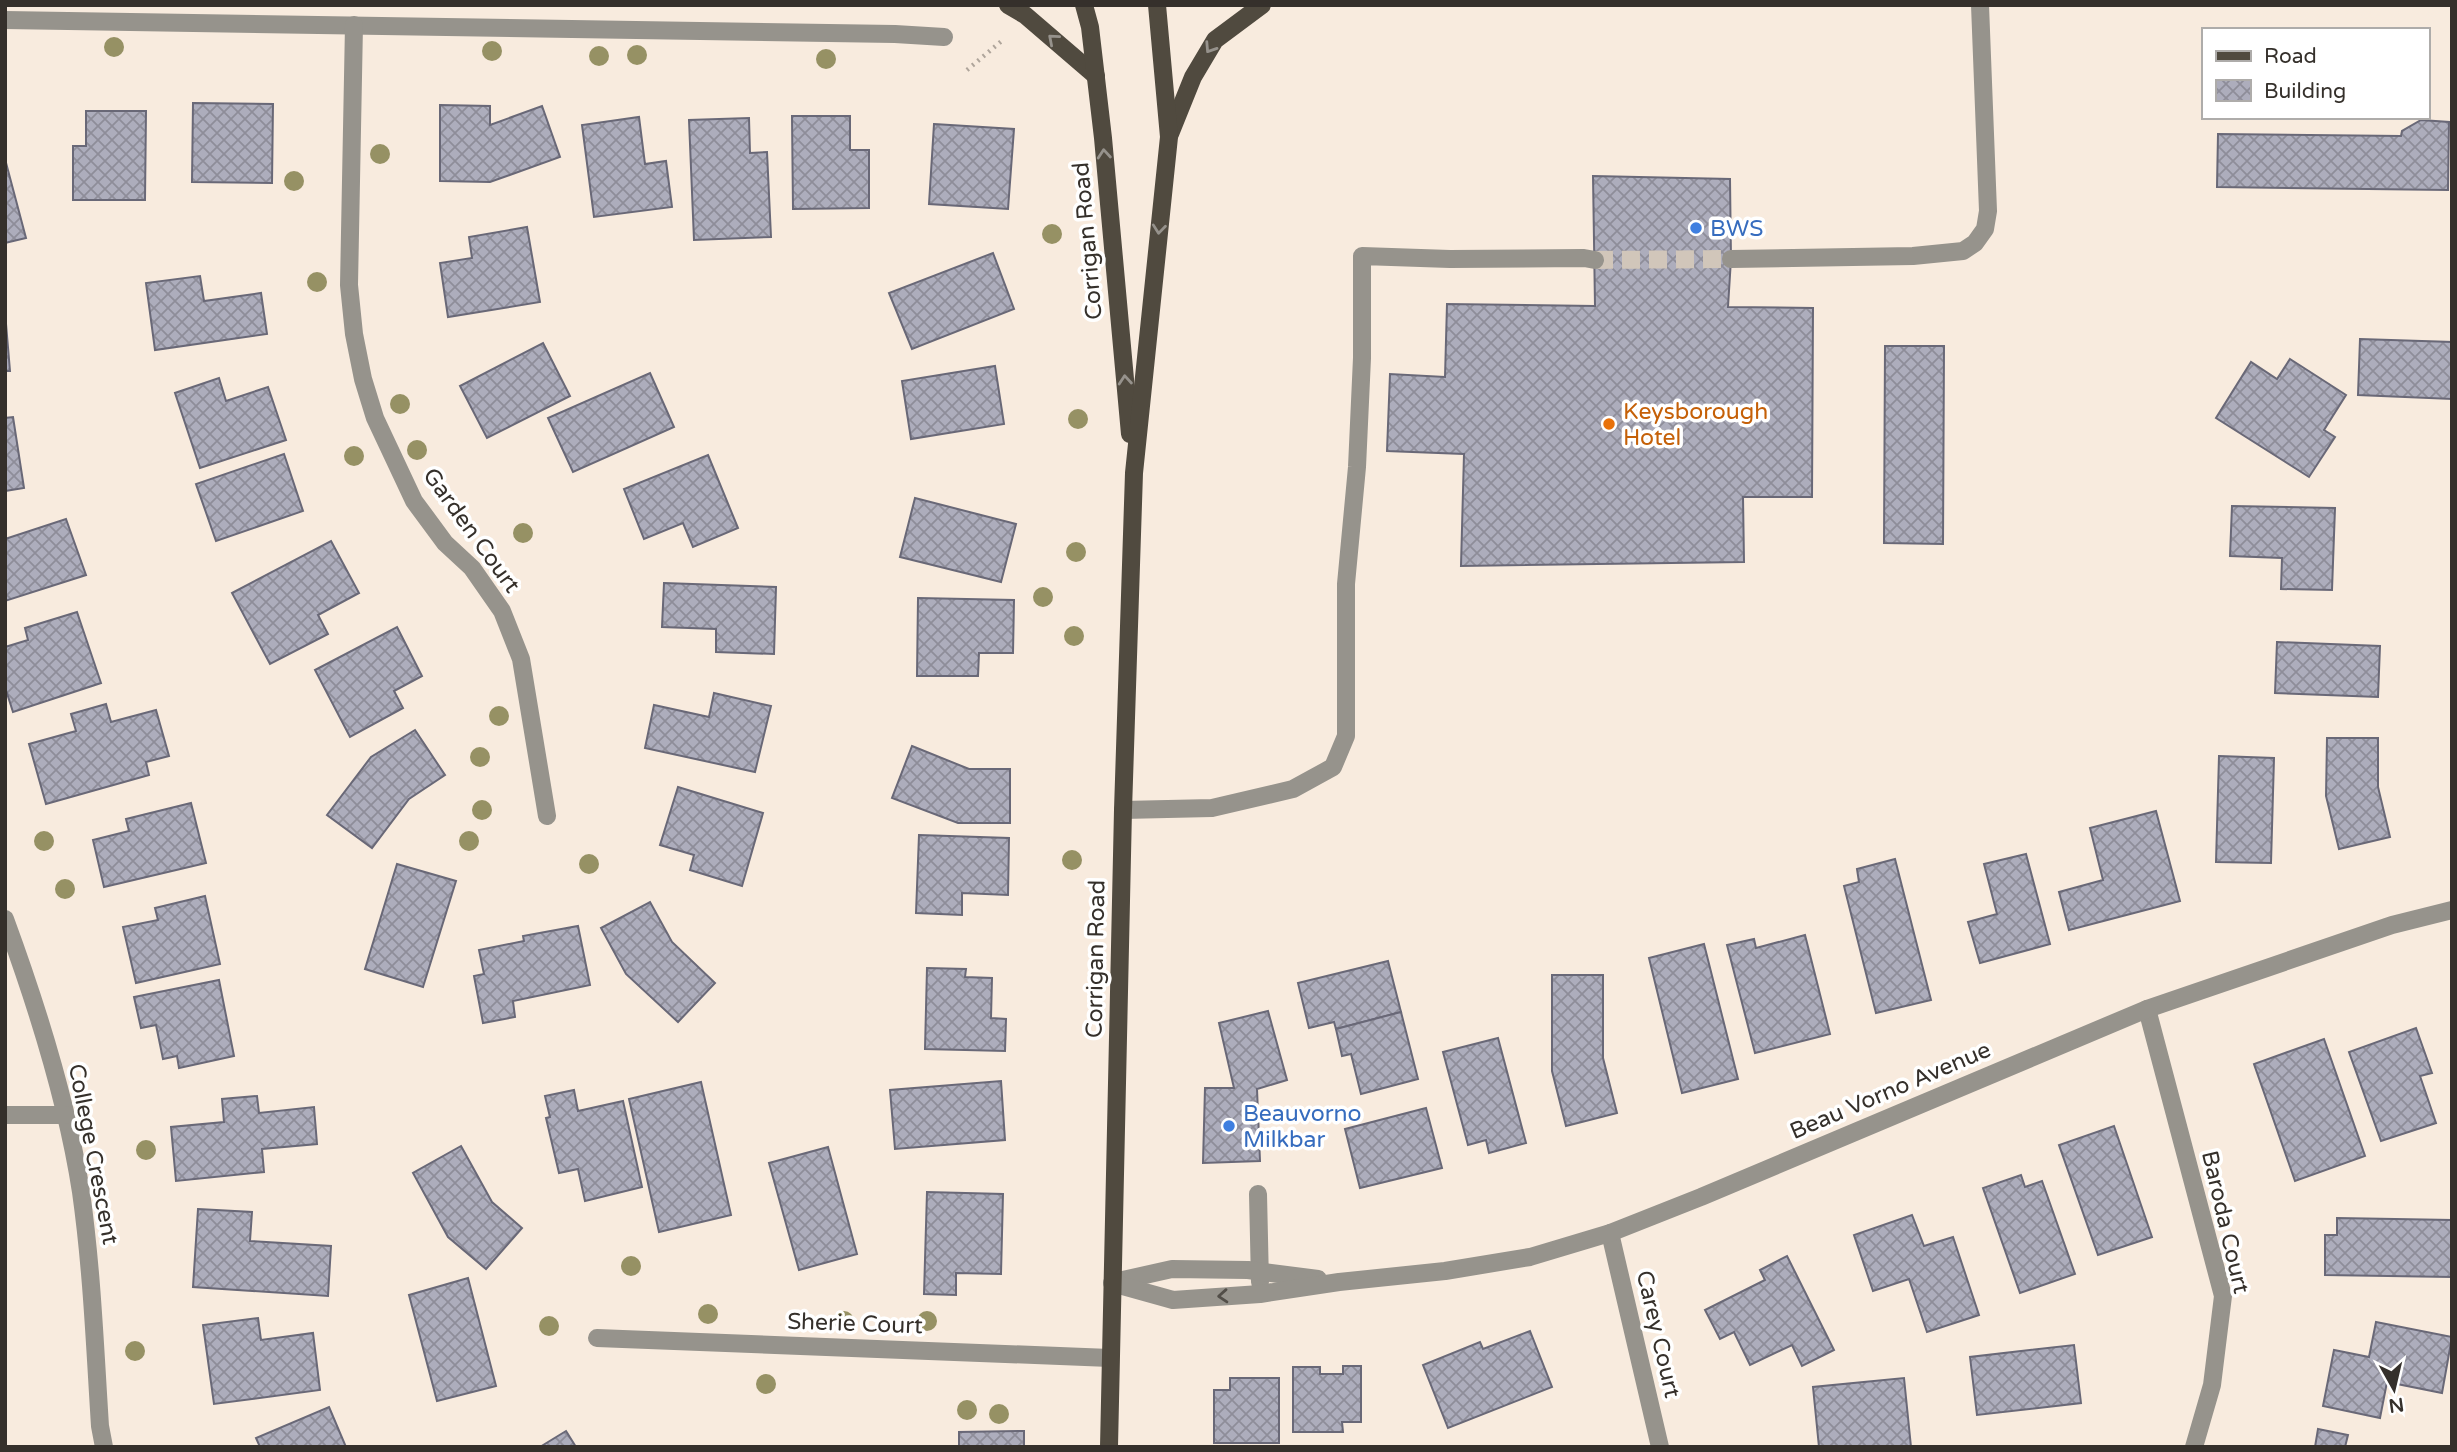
<svg xmlns="http://www.w3.org/2000/svg" width="2457" height="1452" viewBox="0 0 2457 1452" font-family="'Varela Round',sans-serif">
<style>
.building{fill:url(#building-cross-hatch);stroke:#696877;stroke-width:2}
.lines{fill:none;stroke-linecap:round;stroke-linejoin:round}
.minor-tunnel{stroke:#d1c6ba;stroke-width:18;stroke-dasharray:18 9;stroke-linecap:butt}
.path{stroke:#afa59b;stroke-width:4.5;stroke-dasharray:2 5;stroke-linecap:butt}
.minor{stroke:#96938c;stroke-width:18}
.major{stroke:#504a3f;stroke-width:18}
.tree{fill:#969164}
.oneway{stroke:#96928c}
.oneway2{stroke:#524e48}
.shop-dot{fill:#3f7fe0;stroke:#fff;stroke-width:2.5}
.food-dot{fill:#e8710a;stroke:#fff;stroke-width:2.5}
.labels{text-anchor:middle;stroke-width:7;stroke-linejoin:round;paint-order:stroke}
.shop-label{font-size:23px;fill:#366cbe;stroke:#fff;text-anchor:start}
.street-label{font-size:23px;fill:#35302b;stroke:#fff}
.food-label{font-size:23px;fill:#c56008;stroke:#fff;text-anchor:start}
</style>
<defs>
<pattern id="building-cross-hatch" width="8" height="8" patternUnits="userSpaceOnUse" patternTransform="scale(1.75)"><rect width="8" height="8" fill="#adadbc"/><path d="M0 0l8 8M0 8l8-8" fill="none" stroke="#8e8d99"/></pattern>
</defs>
<rect width="100%" height="100%" fill="#f8ebde"/>
<g class="building">
<polygon points="193,103 273,104 272,183 192,182"/>
<polygon points="440,105 490,106 490,125 542,106 560,157 490,182 440,181"/>
<polygon points="86,111 146,111 145,200 73,200 73,146 86,146"/>
<polygon points="792,116 850,116 850,150 869,150 869,208 793,209"/>
<polygon points="639,117 645,164 666,161 672,207 594,217 582,125"/>
<polygon points="749,118 750,153 767,152 771,237 694,240 689,120"/>
<polygon points="2421,120 2449,122 2448,190 2217,187 2218,134 2401,136 2402,131"/>
<polygon points="934,124 1014,129 1008,209 929,204"/>
<polygon points="5,159 26,238 5,243"/>
<polygon points="1593,176 1730,179 1731,259 1728,307 1813,308 1812,497 1743,497 1744,562 1461,566 1464,454 1387,451 1390,374 1445,377 1447,304 1595,306"/>
<polygon points="527,227 540,302 448,317 440,263 472,258 469,237"/>
<polygon points="993,253 1014,309 912,349 889,293"/>
<polygon points="200,276 204,301 261,293 267,334 155,350 146,283"/>
<polygon points="5,312 10,371 5,371"/>
<polygon points="2360,339 2452,342 2452,399 2358,395"/>
<polygon points="543,343 570,396 487,438 460,386"/>
<polygon points="1885,346 1944,346 1943,544 1884,543"/>
<polygon points="2290,359 2346,395 2324,430 2335,437 2309,477 2216,418 2251,362 2277,379"/>
<polygon points="995,366 1004,424 911,439 902,381"/>
<polygon points="650,373 674,427 573,472 548,418"/>
<polygon points="219,378 226,401 268,387 286,440 200,468 175,393"/>
<polygon points="13,417 24,488 5,491 5,418"/>
<polygon points="284,454 303,511 216,541 196,484"/>
<polygon points="708,455 738,528 693,547 683,523 644,539 624,489"/>
<polygon points="915,498 1016,524 1001,582 900,557"/>
<polygon points="2232,506 2335,508 2332,590 2281,589 2282,558 2230,556"/>
<polygon points="66,519 86,575 5,601 5,539"/>
<polygon points="331,541 359,593 318,615 328,634 270,664 232,593"/>
<polygon points="664,583 776,587 774,654 716,652 716,629 662,627"/>
<polygon points="918,598 1014,600 1013,653 979,653 978,676 917,676"/>
<polygon points="77,612 101,683 13,712 5,687 5,647 28,640 25,628"/>
<polygon points="397,627 422,676 394,691 403,708 350,737 315,670"/>
<polygon points="2277,642 2380,646 2378,697 2275,693"/>
<polygon points="714,693 771,706 755,772 645,748 654,705 709,717"/>
<polygon points="106,704 111,722 156,710 169,756 146,762 149,775 46,804 29,744 76,731 71,714"/>
<polygon points="415,730 445,775 409,799 372,848 327,815 371,757"/>
<polygon points="2327,738 2378,738 2378,787 2390,837 2339,849 2326,796"/>
<polygon points="912,746 969,769 1010,769 1010,823 958,823 892,798"/>
<polygon points="2219,756 2274,758 2271,863 2216,862"/>
<polygon points="678,787 763,813 742,886 690,870 694,855 660,845"/>
<polygon points="191,803 206,863 104,887 93,840 129,831 126,819"/>
<polygon points="2156,811 2180,901 2069,930 2059,892 2103,880 2090,828"/>
<polygon points="919,835 1009,838 1008,895 962,893 962,915 916,913"/>
<polygon points="2026,854 2050,944 1980,963 1968,922 1997,914 1984,864"/>
<polygon points="1895,859 1931,1000 1876,1013 1844,886 1859,882 1857,869"/>
<polygon points="397,864 456,881 423,987 365,969"/>
<polygon points="205,896 220,964 136,983 123,927 158,920 155,908"/>
<polygon points="650,902 672,942 715,983 678,1022 626,974 601,928"/>
<polygon points="578,926 590,985 513,1001 515,1017 483,1023 474,976 484,974 479,950 524,941 523,936"/>
<polygon points="1805,935 1830,1034 1755,1053 1727,945 1754,939 1756,948"/>
<polygon points="1704,944 1738,1079 1682,1093 1649,958"/>
<polygon points="1388,961 1401,1012 1336,1029 1334,1022 1309,1028 1298,983"/>
<polygon points="927,968 966,969 965,977 992,978 991,1018 1006,1019 1005,1051 925,1049"/>
<polygon points="1552,975 1603,975 1603,1058 1617,1113 1566,1126 1552,1071"/>
<polygon points="219,980 234,1056 179,1068 177,1056 163,1059 156,1025 141,1028 134,997"/>
<polygon points="1268,1011 1287,1080 1257,1089 1260,1161 1203,1163 1205,1088 1234,1088 1219,1023"/>
<polygon points="1401,1012 1418,1079 1361,1094 1351,1054 1342,1056 1336,1029"/>
<polygon points="2416,1028 2432,1073 2420,1076 2436,1123 2381,1141 2349,1052"/>
<polygon points="1498,1038 1526,1143 1489,1153 1486,1140 1468,1145 1443,1052"/>
<polygon points="2324,1039 2365,1156 2295,1181 2254,1064"/>
<polygon points="1001,1081 1005,1140 895,1149 890,1090"/>
<polygon points="701,1082 731,1215 659,1232 629,1099"/>
<polygon points="574,1090 578,1111 623,1101 642,1187 585,1201 578,1169 559,1173 546,1118 550,1117 545,1096"/>
<polygon points="257,1096 259,1113 314,1107 317,1144 262,1149 264,1172 176,1181 171,1127 224,1122 222,1099"/>
<polygon points="1426,1108 1442,1168 1360,1188 1345,1129"/>
<polygon points="2114,1126 2152,1237 2098,1255 2059,1145"/>
<polygon points="461,1146 492,1202 522,1228 486,1269 448,1237 413,1173"/>
<polygon points="828,1147 857,1254 799,1270 769,1163"/>
<polygon points="2021,1175 2025,1187 2042,1181 2075,1274 2020,1293 1983,1188"/>
<polygon points="927,1192 1003,1194 1001,1274 956,1273 956,1295 924,1294"/>
<polygon points="198,1209 252,1212 250,1241 331,1246 328,1296 193,1287"/>
<polygon points="1912,1215 1924,1246 1953,1237 1979,1315 1927,1332 1909,1279 1873,1291 1854,1235"/>
<polygon points="2337,1218 2452,1220 2451,1277 2325,1275 2325,1235 2337,1235"/>
<polygon points="1787,1256 1834,1350 1802,1366 1792,1345 1750,1365 1734,1332 1720,1339 1705,1310 1765,1280 1760,1270"/>
<polygon points="468,1278 496,1386 437,1401 409,1295"/>
<polygon points="258,1318 261,1340 313,1333 320,1390 214,1404 203,1325"/>
<polygon points="2376,1322 2452,1337 2442,1393 2387,1382 2380,1418 2323,1406 2334,1350 2369,1357"/>
<polygon points="1530,1331 1552,1387 1448,1428 1423,1365 1480,1342 1483,1349"/>
<polygon points="2074,1345 2081,1403 1977,1415 1970,1357"/>
<polygon points="1343,1366 1361,1366 1361,1422 1342,1422 1343,1432 1293,1432 1293,1367 1320,1367 1320,1374 1343,1374"/>
<polygon points="1230,1378 1279,1378 1279,1443 1214,1443 1214,1390 1230,1390"/>
<polygon points="1904,1378 1911,1447 1819,1447 1813,1387"/>
<polygon points="329,1407 346,1447 260,1447 256,1438"/>
<polygon points="2318,1429 2348,1435 2345,1447 2315,1447"/>
<polygon points="566,1431 576,1447 540,1447"/>
<polygon points="1024,1431 1024,1447 959,1447 959,1432"/>
</g>
<g class="lines">
<polyline class="minor-tunnel" points="1595,260 1731,259"/>
<polyline class="path" points="967,70 1004,39"/>
<g class="minor">
<polyline points="5,20 895,34 944,37"/>
<polyline points="354,25 349,285 354,334 363,379 375,418 414,501 445,543 472,568 502,611 521,659 547,816"/>
<polyline points="1731,259 1913,256 1963,251 1975,243 1985,229 1988,211 1980,5"/>
<polyline points="1123,810 1212,808 1293,789 1333,767 1346,736 1346,584 1357,467 1362,358 1362,256 1450,259 1584,258 1595,260"/>
<path d="M5,919C37,1006 67,1100 81,1192C92,1270 95,1348 100,1426L104,1447"/>
<polyline points="2147,1009 2223,1296 2212,1385 2194,1447"/>
<polyline points="5,1115 65,1115"/>
<polyline points="1258,1194 1260,1282"/>
<polyline points="1610,1233 1660,1447"/>
<polyline points="1114,1282 1172,1269 1248,1270 1318,1279"/>
<polyline points="1112,1283 1173,1300 1260,1294 1339,1282 1445,1271 1530,1257 1610,1233 1701,1197 2147,1009 2392,925 2452,910"/>
<polyline points="597,1338 1110,1358"/>
</g>
<g class="major">
<polyline points="1008,5 1025,15 1096,76"/>
<polyline points="1084,5 1090,27 1103,138 1130,434"/>
<polyline points="1170,134 1193,77 1215,40 1262,5"/>
<polyline points="1109,1447 1123,810 1134,473 1169,137 1157,5"/>
</g>
</g>
<g class="tree">
<circle cx="114" cy="47" r="10"/>
<circle cx="492" cy="51" r="10"/>
<circle cx="637" cy="55" r="10"/>
<circle cx="599" cy="56" r="10"/>
<circle cx="826" cy="59" r="10"/>
<circle cx="380" cy="154" r="10"/>
<circle cx="294" cy="181" r="10"/>
<circle cx="1052" cy="234" r="10"/>
<circle cx="317" cy="282" r="10"/>
<circle cx="400" cy="404" r="10"/>
<circle cx="1078" cy="419" r="10"/>
<circle cx="417" cy="450" r="10"/>
<circle cx="354" cy="456" r="10"/>
<circle cx="523" cy="533" r="10"/>
<circle cx="1076" cy="552" r="10"/>
<circle cx="1043" cy="597" r="10"/>
<circle cx="1074" cy="636" r="10"/>
<circle cx="499" cy="716" r="10"/>
<circle cx="480" cy="757" r="10"/>
<circle cx="482" cy="810" r="10"/>
<circle cx="44" cy="841" r="10"/>
<circle cx="469" cy="841" r="10"/>
<circle cx="1072" cy="860" r="10"/>
<circle cx="589" cy="864" r="10"/>
<circle cx="65" cy="889" r="10"/>
<circle cx="146" cy="1150" r="10"/>
<circle cx="631" cy="1266" r="10"/>
<circle cx="708" cy="1314" r="10"/>
<circle cx="844" cy="1321" r="10"/>
<circle cx="927" cy="1321" r="10"/>
<circle cx="549" cy="1326" r="10"/>
<circle cx="135" cy="1351" r="10"/>
<circle cx="766" cy="1384" r="10"/>
<circle cx="967" cy="1410" r="10"/>
<circle cx="999" cy="1414" r="10"/>
</g>
<defs><path id="oneway-chevron" d="M-2-3.5L2.5 0L-2 3.5" fill="none" stroke-width="1.6" stroke-linecap="round" stroke-linejoin="round" transform="scale(1.75)"/></defs>
<g class="oneway">
<use href="#oneway-chevron" transform="translate(1053 39) rotate(-139)"/>
<use href="#oneway-chevron" transform="translate(1210 48) rotate(123)"/>
<use href="#oneway-chevron" transform="translate(1104 154) rotate(-95)"/>
<use href="#oneway-chevron" transform="translate(1159 229) rotate(96)"/>
<use href="#oneway-chevron" transform="translate(1125 380) rotate(-95)"/>
</g>
<use class="oneway2" href="#oneway-chevron" transform="translate(1223 1296) rotate(176)"/>
<g class="shop-dot">
<circle cx="1696" cy="228" r="7"/>
<circle cx="1229" cy="1126" r="7"/>
</g>
<circle class="food-dot" cx="1609" cy="424" r="7"/>
<g class="labels">
<g class="shop-label">
<text x="1710" y="236">BWS</text>
<text x="1243" y="1121">Beauvorno<tspan x="1243" dy="26">Milkbar</tspan></text>
</g>
<g class="street-label">
<text transform="translate(1087 241) rotate(-95)" y="8">Corrigan Road</text>
<text transform="translate(472 530) rotate(54)" y="8">Garden Court</text>
<text transform="translate(1095 959) rotate(-89)" y="8">Corrigan Road</text>
<text transform="translate(1890 1090) rotate(-23)" y="8">Beau Vorno Avenue</text>
<text transform="translate(94 1154) rotate(79)" y="8">College Crescent</text>
<text transform="translate(2226 1222) rotate(77)" y="8">Baroda Court</text>
<text transform="translate(855 1323) rotate(2)" y="8">Sherie Court</text>
<text transform="translate(1659 1334) rotate(77)" y="8">Carey Court</text>
</g>
<g class="food-label">
<text x="1623" y="419">Keysborough<tspan x="1623" dy="26">Hotel</tspan></text>
</g>
</g>
<rect width="2457" height="1452" fill="none" stroke="#35302b" stroke-width="14"/>
<rect x="2202" y="28" width="228" height="91" fill="#ffffff" stroke="#aeacaa" stroke-width="2"/>
<rect x="2216" y="51" width="35" height="10" fill="#504a3f" stroke="#aeacaa" stroke-width="2"/>
<text x="2264" y="63" font-size="21" fill="#35302b">Road</text>
<rect x="2216" y="80" width="35" height="21" fill="url(#building-cross-hatch)" stroke="#aeacaa" stroke-width="2"/>
<text x="2264" y="98" font-size="21" fill="#35302b">Building</text>
<g transform="translate(2394 1389) rotate(172)" stroke="#ffffff" stroke-width="5" paint-order="stroke">
<path d="M0-5L12 26L0 18L-12 26Z" fill="#35302b"/>
<text y="-10" font-size="19" font-weight="bold" text-anchor="middle" fill="#35302b">N</text>
</g>
</svg>
